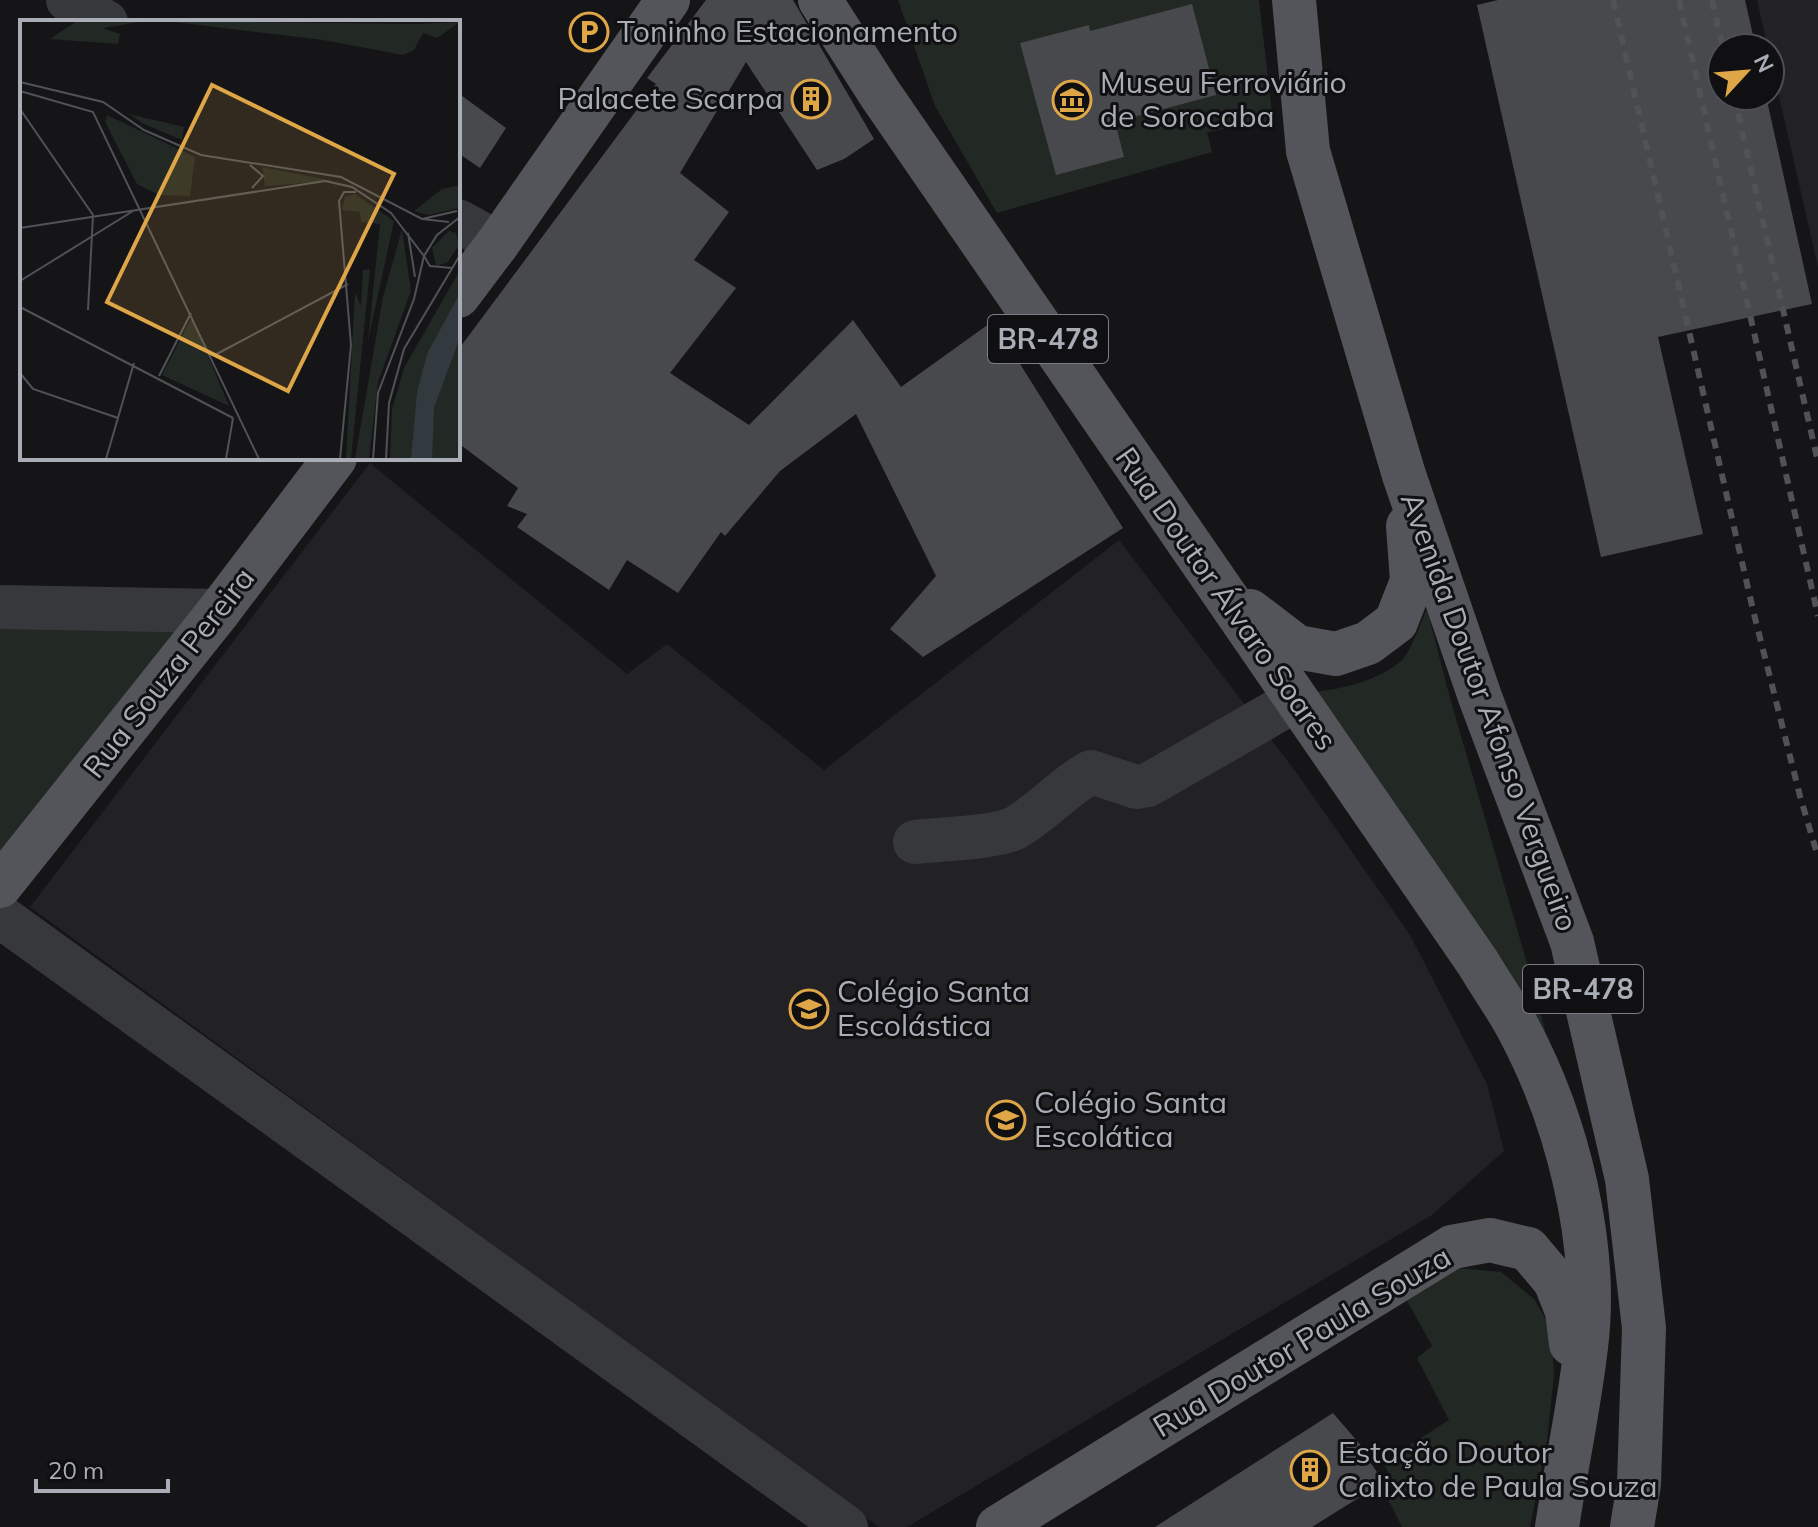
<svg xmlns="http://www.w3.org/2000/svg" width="1818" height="1527" viewBox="0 0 1818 1527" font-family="Mulish,sans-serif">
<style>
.built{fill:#222224}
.green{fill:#222823}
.building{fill:#47494c}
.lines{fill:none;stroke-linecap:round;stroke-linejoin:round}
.minor{stroke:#37383b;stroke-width:44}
.major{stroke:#53555a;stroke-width:44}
.rail{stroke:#505256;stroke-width:6;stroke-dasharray:10 8;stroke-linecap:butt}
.labels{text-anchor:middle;stroke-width:6;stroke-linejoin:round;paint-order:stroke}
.shield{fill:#101012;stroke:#7b7e85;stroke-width:2}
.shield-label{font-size:28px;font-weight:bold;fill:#a9adb6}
.poi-label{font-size:30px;fill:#a9adb6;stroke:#101012;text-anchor:start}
.street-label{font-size:30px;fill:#a9adb6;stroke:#101012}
.inset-road{fill:none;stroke:#505257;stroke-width:2}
.view{fill:#dea647;fill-opacity:0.15;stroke:#dea647;stroke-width:4}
.inset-edge{fill:none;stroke:#a9adb6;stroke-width:4}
</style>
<rect width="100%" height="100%" fill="#151517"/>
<g class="built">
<polygon points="1757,0 1818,0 1818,267 1770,57 1770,48 1768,48"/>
<polygon points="370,463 627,674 667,644 824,770 1119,540 1299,776 1410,935 1487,1084 1504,1151 1432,1215 907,1527 879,1527 30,907"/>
</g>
<g class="green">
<polygon points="898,0 1259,0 1273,121 1207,132 1212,152 997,213 935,106"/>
<path d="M1427,609L1450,698L1527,963L1574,1139L1313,692C1342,689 1379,681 1402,660C1411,652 1421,621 1427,609Z"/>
<polygon points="0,625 182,629 0,856"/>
<polygon points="1458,1268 1501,1272 1534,1299 1551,1328 1554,1375 1547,1441 1530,1527 1402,1527 1387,1497 1397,1490 1383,1462 1449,1420 1417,1358 1432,1346 1404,1295"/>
</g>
<g class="building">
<polygon points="706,0 793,0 874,139 844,159 817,170 746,62 680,173 729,212 694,260 736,288 670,373 749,425 853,320 901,387 993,321 1123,528 923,657 890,629 936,576 856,414 780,471 725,536 721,532 678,593 627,560 609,590 517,527 527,514 507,506 518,488 458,443 458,350 656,84 647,78"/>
<polygon points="1498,0 1745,0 1756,48 1722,48 1722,96 1766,96 1812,304 1658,337 1703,534 1601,557 1477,5"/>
<polygon points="1192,4 1216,95 1115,122 1124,157 1056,175 1020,43 1089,25 1090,31"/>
<polygon points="458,93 506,128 480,168 458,153"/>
<polygon points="1333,1413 1370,1456 1367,1458 1384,1482 1312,1527 1155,1527"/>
</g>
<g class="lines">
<g class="minor">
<polyline points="68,0 106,22"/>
<polyline points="458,221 498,243"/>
<polyline points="0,607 219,611"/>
<path d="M915,842C939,839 996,838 1015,828C1042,813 1063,787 1091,772L1136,787L1148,785L1296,700"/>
<polyline points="0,916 846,1527"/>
</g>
<g class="major">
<path d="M820,0L880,94L1478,963C1491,985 1507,1007 1519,1030C1567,1120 1599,1245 1586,1347C1579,1407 1566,1467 1557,1527"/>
<polyline points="1294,0 1308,151 1404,475 1480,697 1572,942 1627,1179 1644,1328 1639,1484 1632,1527"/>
<polyline points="458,296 498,243 668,0"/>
<polyline points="1250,611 1297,647 1336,654 1368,643 1396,622 1412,581 1408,526"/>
<polyline points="0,886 219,611 335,458"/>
<polyline points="998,1527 1452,1247 1490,1240 1528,1249 1555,1281 1567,1311 1571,1344"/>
</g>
<g class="rail">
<polyline points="1613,0 1753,610 1800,796 1818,857"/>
<polyline points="1679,0 1818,616"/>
<polyline points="1712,0 1723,48"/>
<polyline points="1734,96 1818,462"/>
</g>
</g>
<defs>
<symbol id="parking-ring" viewBox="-11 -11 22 22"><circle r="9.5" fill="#101012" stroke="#dea647" stroke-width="1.5"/><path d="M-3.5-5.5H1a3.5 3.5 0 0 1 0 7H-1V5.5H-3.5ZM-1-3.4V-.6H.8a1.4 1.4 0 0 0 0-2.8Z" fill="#dea647"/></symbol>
<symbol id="building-ring" viewBox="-11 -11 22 22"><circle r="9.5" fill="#101012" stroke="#dea647" stroke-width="1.5"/><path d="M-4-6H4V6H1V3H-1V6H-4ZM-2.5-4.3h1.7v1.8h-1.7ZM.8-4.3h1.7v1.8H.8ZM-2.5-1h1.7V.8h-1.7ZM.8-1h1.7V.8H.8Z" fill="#dea647"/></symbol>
<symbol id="museum-ring" viewBox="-11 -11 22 22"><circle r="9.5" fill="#101012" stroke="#dea647" stroke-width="1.5"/><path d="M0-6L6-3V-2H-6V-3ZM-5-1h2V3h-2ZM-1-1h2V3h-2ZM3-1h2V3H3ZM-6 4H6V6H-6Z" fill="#dea647"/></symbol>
<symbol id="school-ring" viewBox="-11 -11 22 22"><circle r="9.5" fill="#101012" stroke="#dea647" stroke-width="1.5"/><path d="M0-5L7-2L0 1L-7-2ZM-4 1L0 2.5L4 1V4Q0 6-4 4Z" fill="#dea647"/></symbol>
</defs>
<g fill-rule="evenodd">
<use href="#parking-ring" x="567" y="10" width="44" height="44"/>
<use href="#building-ring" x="789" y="77" width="44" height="44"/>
<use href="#museum-ring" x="1050" y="78" width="44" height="44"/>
<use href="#school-ring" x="787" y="987" width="44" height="44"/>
<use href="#school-ring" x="984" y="1098" width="44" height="44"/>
<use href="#building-ring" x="1288" y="1448" width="44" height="44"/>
</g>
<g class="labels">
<g class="shield">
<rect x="988" y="315" width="120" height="48" rx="6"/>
<rect x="1523" y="965" width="120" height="48" rx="6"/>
</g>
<g class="shield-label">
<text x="1048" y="349">BR-478</text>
<text x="1583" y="999">BR-478</text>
</g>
<g class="poi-label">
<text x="617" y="42">Toninho Estacionamento</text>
<text x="1100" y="93">Museu Ferroviário<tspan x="1100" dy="34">de Sorocaba</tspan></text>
<text x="783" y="109" text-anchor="end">Palacete Scarpa</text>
<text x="837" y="1002">Colégio Santa<tspan x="837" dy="34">Escolástica</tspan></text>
<text x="1034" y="1113">Colégio Santa<tspan x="1034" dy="34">Escolática</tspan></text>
<text x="1338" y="1463">Estação Doutor<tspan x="1338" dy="34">Calixto de Paula Souza</tspan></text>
</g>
<g class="street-label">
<text transform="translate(1226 599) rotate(55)" y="10">Rua Doutor Álvaro Soares</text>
<text transform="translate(169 673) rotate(-52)" y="10">Rua Souza Pereira</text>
<text transform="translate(1489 712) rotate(70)" y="10">Avenida Doutor Afonso Vergueiro</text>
<text transform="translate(1302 1342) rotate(-31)" y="10">Rua Doutor Paula Souza</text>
</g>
</g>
<g transform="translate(20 20)">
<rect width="440" height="440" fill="#151517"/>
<path d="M57,1H126L83,8L100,14L98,24L30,19ZM146,1L399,4L440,2L417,18L403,13L394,30L383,35L303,20ZM109,94L164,107L162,120L124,104ZM87,95L175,137L170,176L139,175L117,164L85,102ZM242,147L314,161L245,166ZM440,165V188L408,195L394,191L422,169ZM335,174L374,201L348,321L360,204L341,202L340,192L322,190L325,177ZM382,209L391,271L358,362L349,439H335L363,277ZM429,211L436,213L439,225L428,242L416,246L412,228ZM350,249L331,439H326L335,272L341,286L343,250ZM440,250V439H370L372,389L384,348ZM172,297L209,386L142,355Z" fill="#222823"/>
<path d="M440,273V317L414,388L412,439H391L397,373L407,334Z" fill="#323a40"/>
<path class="inset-road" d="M0,62L83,82L124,110L181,135L321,157L402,199L429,202M0,71L73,92L239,439M0,89L73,195L68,290M230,145L243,156L232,168M402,199L437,191M0,208L305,161L332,167L371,193L404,236M388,213L395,257M404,236L410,246L432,248M0,261L113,191M0,287L213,398M193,336L328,264M0,353L13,369L98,398M139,356L171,293M86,439L114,343M206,439L213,398M320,439L331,325L319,181L324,172H336M353,439L358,373L394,279L404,236L417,215L440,197M366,439L369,383L384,329L440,235"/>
<path class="view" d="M192,65L374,154L268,371L87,282Z"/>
<rect width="440" height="440" class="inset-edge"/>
</g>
<g transform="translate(1746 72) rotate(64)"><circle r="38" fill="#101012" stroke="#4d4f54" stroke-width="2"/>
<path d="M0-6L14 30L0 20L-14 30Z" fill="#dea647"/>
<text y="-12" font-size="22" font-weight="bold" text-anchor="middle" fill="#a9adb6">N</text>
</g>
<path d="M36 1479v12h132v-12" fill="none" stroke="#a9adb6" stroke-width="4"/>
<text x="48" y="1479" font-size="24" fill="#a9adb6" stroke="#101012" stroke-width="6" paint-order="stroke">20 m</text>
</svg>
